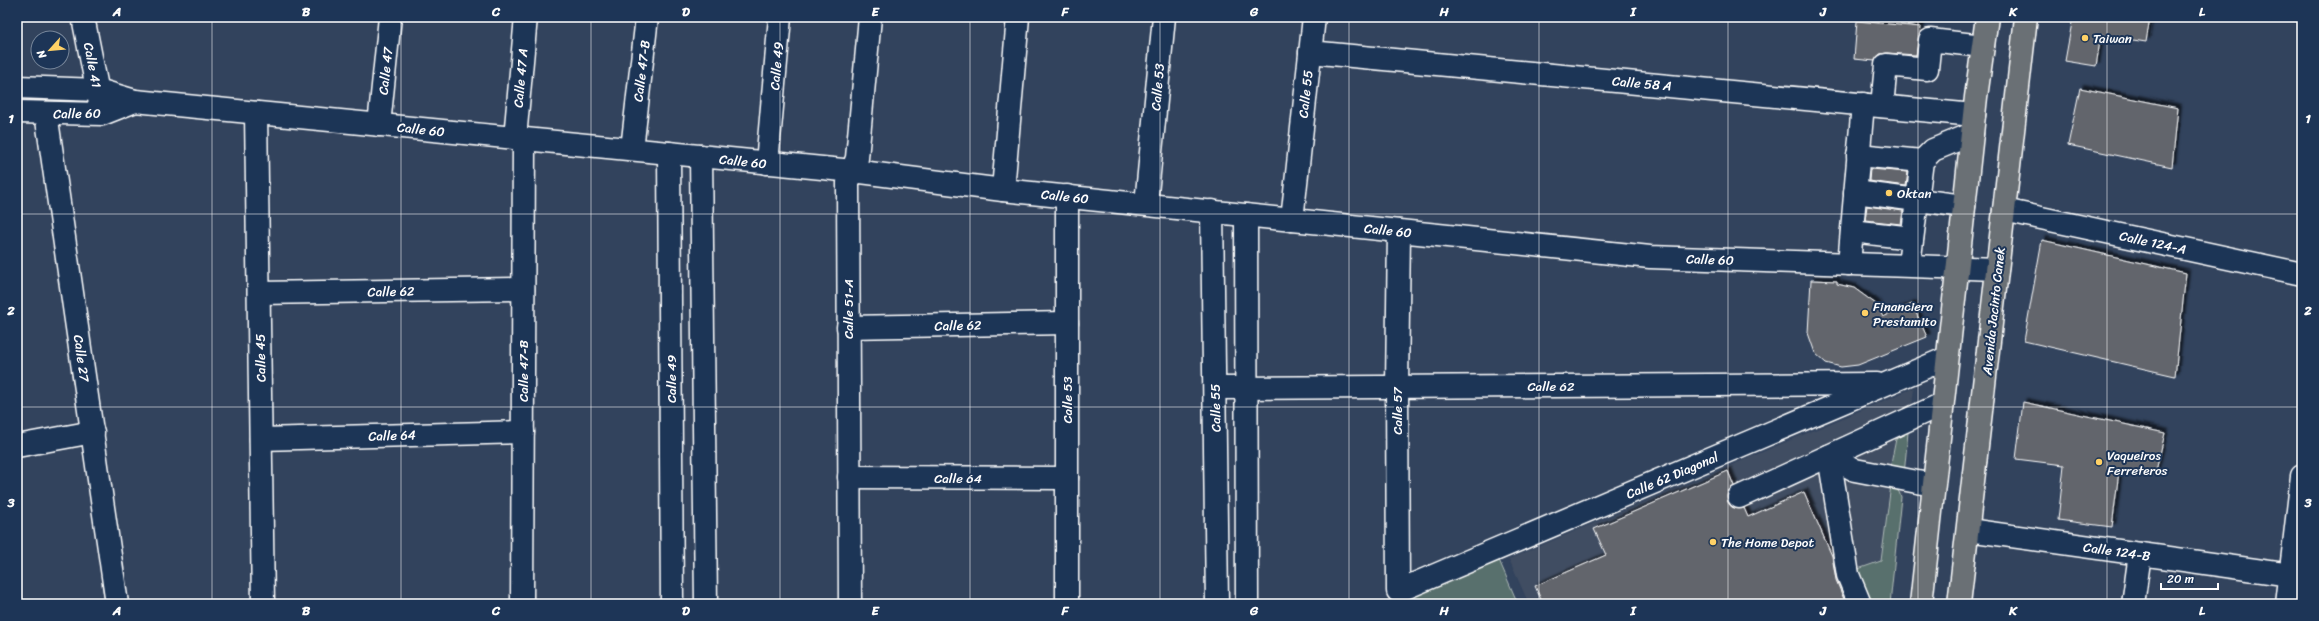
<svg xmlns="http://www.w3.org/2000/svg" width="2319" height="621" viewBox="0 0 2319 621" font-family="Sriracha,sans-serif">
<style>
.built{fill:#404d62}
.green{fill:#59706d;stroke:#acb8b6}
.building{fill:#62656c;stroke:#fff;filter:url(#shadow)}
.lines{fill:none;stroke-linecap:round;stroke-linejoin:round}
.minor-casing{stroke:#fff;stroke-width:25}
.major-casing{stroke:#fff;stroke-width:25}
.minor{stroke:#1d3557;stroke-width:22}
.major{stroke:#6a7074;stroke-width:22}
.grid{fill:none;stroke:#fff;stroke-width:1;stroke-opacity:0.55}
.poi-dot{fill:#ffd166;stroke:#1d3557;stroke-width:1.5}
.labels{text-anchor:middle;stroke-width:4;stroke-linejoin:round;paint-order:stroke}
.poi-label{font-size:13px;fill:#fff;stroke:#1d3557;text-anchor:start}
.street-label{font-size:13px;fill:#fff;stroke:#1d3557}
.neatline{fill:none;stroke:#fff;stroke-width:1.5}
.grid-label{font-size:13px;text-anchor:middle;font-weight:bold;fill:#fff}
</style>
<defs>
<filter id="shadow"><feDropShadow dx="3.5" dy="-3.5" stdDeviation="1" flood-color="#0009"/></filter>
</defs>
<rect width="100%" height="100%" fill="#32435d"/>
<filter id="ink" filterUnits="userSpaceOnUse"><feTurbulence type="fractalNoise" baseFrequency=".025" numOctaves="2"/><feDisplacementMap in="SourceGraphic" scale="8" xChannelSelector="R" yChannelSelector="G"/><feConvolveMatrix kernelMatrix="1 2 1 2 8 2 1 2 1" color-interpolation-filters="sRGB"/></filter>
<g filter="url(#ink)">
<polygon class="built" points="1914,388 1891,604 1529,604 1509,559"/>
<g class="green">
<polygon points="1908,432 1904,475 1890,469 1896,439"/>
<polygon points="1891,485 1899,492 1901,497 1890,604 1870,604 1858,569 1881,561"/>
<polygon points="1499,560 1518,604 1394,604"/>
</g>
<g class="building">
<polygon points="2073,17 2150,17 2146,42 2101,35 2096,66 2065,61"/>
<polygon points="1857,21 1921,27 1916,55 1887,53 1880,54 1875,61 1854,59"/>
<polygon points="2080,88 2178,108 2172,167 2068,145"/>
<polygon points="1870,169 1908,172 1906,186 1869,181"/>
<polygon points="1867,206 1903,211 1901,224 1865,220"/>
<polygon points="2042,240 2186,273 2175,376 2024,341"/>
<polygon points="1811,280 1837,281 1837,284 1854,288 1876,304 1883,317 1912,304 1927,337 1858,365 1841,367 1826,363 1815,353 1808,333"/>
<polygon points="2023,402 2165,433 2155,475 2119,471 2112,527 2058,520 2064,465 2016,459"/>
<polygon points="1728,471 1734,486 1729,490 1728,502 1732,507 1744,508 1748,517 1804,492 1832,556 1836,580 1846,604 1543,604 1535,586 1606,555 1594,529"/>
</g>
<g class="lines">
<defs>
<g id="minor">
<polyline points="83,17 100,103"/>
<polyline points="1310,52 1974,115"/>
<polyline points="17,87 98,90 135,101 853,171 1003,190 1650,257 1997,269"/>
<polyline points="1882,106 1886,65 1927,69 1930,40 1983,46"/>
<polyline points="17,112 102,114 135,101"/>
<polyline points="46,113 117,604"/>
<polyline points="256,113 263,604"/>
<polyline points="379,125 390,17"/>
<polyline points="515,138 526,17"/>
<polyline points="632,149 647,17"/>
<polyline points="669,153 672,604"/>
<polyline points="1858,155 1922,161"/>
<polyline points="701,156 706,604"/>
<polyline points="767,163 780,17"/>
<polyline points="1003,190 1018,17"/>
<polyline points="1855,192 1917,200 1922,161 1933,150 1972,134"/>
<polyline points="1146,204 1164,17"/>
<polyline points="2004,210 2302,274"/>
<polyline points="1212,211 1217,604"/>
<polyline points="1246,215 1247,604"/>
<polyline points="1292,220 1314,17"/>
<polyline points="1399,231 1397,387 1398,591 1947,358"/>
<polyline points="1852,231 1912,238"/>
<polyline points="1849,264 1863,104"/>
<polyline points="1909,265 1917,200 1964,206"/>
<polyline points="259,293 523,289"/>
<polyline points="848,327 1067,323"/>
<polyline points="1215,388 1877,384"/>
<polyline points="261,439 523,432"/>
<polyline points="17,446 93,432"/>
<polyline points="1829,456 1848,575 1860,604"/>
<polyline points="1829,456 1855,470 1933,485"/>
<polyline points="849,477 1067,478"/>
<polyline points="1739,497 1942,404"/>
<polyline points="1968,530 2291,575"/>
<polyline points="522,604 524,139"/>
<polyline points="850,604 848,183 857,158 870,17"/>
<polyline points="1067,604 1067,196"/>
<polyline points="2133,604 2140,554"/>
<polyline points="2287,604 2302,476"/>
</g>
<g id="major">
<polyline points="1921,604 1976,97 1987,17"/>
<polyline points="1959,604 2026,17"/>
</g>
</defs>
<use href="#minor" class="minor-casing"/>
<use href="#major" class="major-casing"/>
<use href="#minor" class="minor"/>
<use href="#major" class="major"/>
</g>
</g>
<path class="grid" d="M212,17V604M401,17V604M591,17V604M780,17V604M970,17V604M1160,17V604M1349,17V604M1539,17V604M1728,17V604M1918,17V604M2107,17V604M17,214H2302M17,407H2302"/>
<g class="poi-dot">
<circle cx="2085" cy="38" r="4"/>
<circle cx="1889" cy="193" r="4"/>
<circle cx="1865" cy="313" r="4"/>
<circle cx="2099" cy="462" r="4"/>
<circle cx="1713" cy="542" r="4"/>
</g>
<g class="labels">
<g class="poi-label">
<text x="2093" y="43">Taiwan</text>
<text x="1897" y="198">Oktan</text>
<text x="1873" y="311">Financiera<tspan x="1873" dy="15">Prestamito</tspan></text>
<text x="2107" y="460">Vaqueiros<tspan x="2107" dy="15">Ferreteros</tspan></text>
<text x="1721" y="547">The Home Depot</text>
</g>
<g class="street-label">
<text transform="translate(93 65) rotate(79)" y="5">Calle 41</text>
<text transform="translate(776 66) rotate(-85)" y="5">Calle 49</text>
<text transform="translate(385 71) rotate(-84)" y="5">Calle 47</text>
<text transform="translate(641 71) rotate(-83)" y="5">Calle 47-B</text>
<text transform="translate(520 78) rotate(-85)" y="5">Calle 47 A</text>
<text transform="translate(1642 83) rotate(5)" y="5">Calle 58 A</text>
<text transform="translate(1157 87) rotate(-85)" y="5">Calle 53</text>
<text transform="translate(1305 94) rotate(-84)" y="5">Calle 55</text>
<text transform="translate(77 113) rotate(-1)" y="5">Calle 60</text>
<text transform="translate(421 129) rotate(6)" y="5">Calle 60</text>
<text transform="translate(743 161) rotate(6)" y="5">Calle 60</text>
<text transform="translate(1065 196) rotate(6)" y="5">Calle 60</text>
<text transform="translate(1388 230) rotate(6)" y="5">Calle 60</text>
<text transform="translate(2153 242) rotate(12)" y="5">Calle 124-A</text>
<text transform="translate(1710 259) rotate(2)" y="5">Calle 60</text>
<text transform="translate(391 291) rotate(-1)" y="5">Calle 62</text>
<text transform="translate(848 309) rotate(-90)" y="5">Calle 51-A</text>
<text transform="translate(1993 311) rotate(-84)" y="5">Avenida Jacinto Canek</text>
<text transform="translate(958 325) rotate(-1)" y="5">Calle 62</text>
<text transform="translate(82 358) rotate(82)" y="5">Calle 27</text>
<text transform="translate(260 358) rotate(-91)" y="5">Calle 45</text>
<text transform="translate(523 371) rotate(-90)" y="5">Calle 47-B</text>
<text transform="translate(671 379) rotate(-90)" y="5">Calle 49</text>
<text x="1551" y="391">Calle 62</text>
<text transform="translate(1067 400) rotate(-90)" y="5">Calle 53</text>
<text transform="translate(1215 408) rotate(-91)" y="5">Calle 55</text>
<text transform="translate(1397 411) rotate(-90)" y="5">Calle 57</text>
<text transform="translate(392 435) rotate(-2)" y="5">Calle 64</text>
<text transform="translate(1672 475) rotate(-23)" y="5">Calle 62 Diagonal</text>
<text x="958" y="483">Calle 64</text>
<text transform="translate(2117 551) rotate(8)" y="5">Calle 124-B</text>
</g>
</g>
<rect width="2319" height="621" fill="none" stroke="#1d3557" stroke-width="44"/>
<g transform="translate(50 50) rotate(243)"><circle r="19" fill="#1d3557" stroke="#77869a"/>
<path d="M0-3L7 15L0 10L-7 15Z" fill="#ffd166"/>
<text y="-6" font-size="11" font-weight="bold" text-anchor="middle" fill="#ffffff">N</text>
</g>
<path d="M2161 583v6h57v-6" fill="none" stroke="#ffffff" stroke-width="2"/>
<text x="2167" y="583" font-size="12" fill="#ffffff" stroke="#1d3557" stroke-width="3" paint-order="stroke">20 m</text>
<rect x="22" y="22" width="2275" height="577" class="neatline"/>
<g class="grid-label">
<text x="117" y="16">A</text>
<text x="306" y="16">B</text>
<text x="496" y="16">C</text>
<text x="686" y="16">D</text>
<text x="875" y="16">E</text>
<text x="1065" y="16">F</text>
<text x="1254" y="16">G</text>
<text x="1444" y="16">H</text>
<text x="1633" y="16">I</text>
<text x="1823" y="16">J</text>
<text x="2013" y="16">K</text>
<text x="2202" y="16">L</text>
<text x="11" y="123">1</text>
<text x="2308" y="123">1</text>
<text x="11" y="315">2</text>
<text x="2308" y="315">2</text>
<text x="11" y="507">3</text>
<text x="2308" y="507">3</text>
<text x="117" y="615">A</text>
<text x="306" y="615">B</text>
<text x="496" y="615">C</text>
<text x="686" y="615">D</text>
<text x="875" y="615">E</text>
<text x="1065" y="615">F</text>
<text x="1254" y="615">G</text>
<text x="1444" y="615">H</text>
<text x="1633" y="615">I</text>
<text x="1823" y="615">J</text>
<text x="2013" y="615">K</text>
<text x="2202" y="615">L</text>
</g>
</svg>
